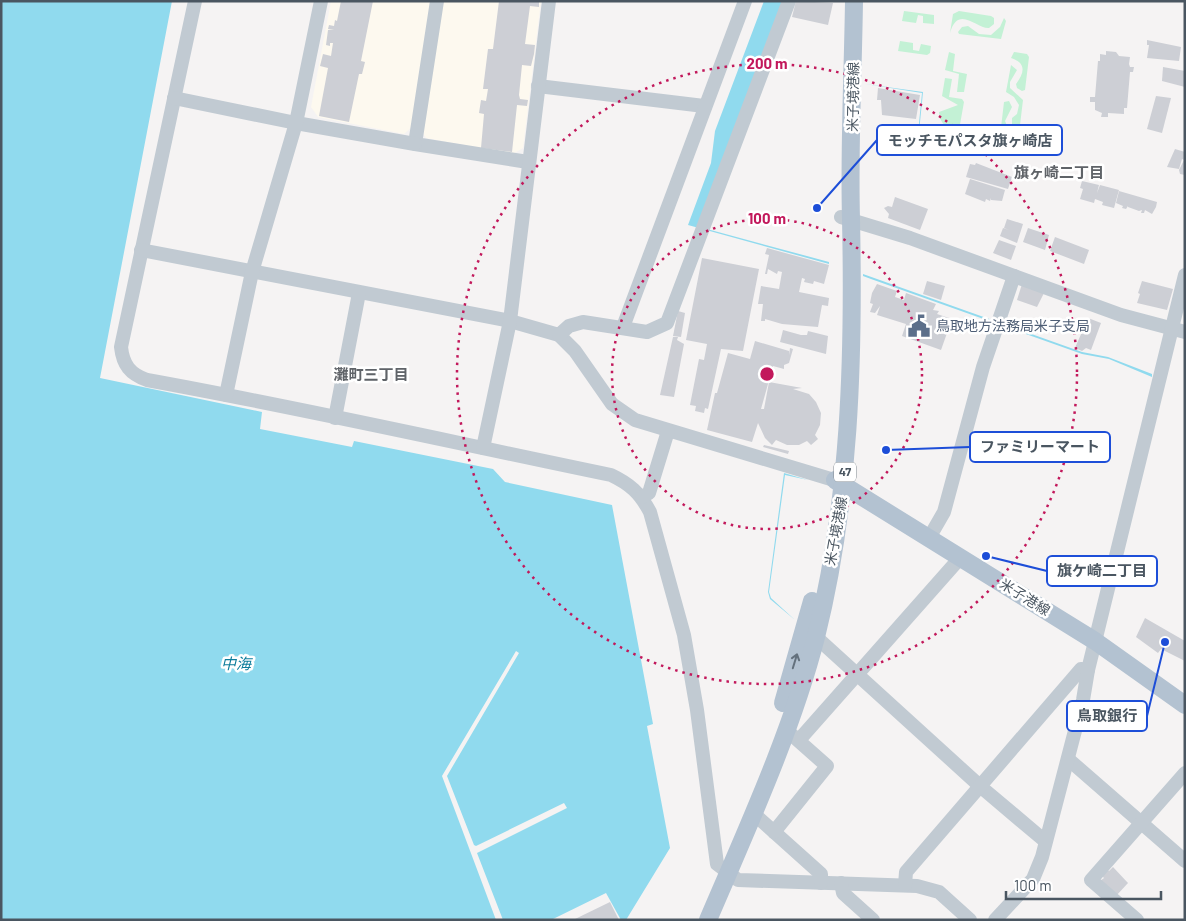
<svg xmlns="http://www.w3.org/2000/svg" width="1186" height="921" viewBox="0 0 1186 921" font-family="Barlow,'Noto Sans JP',sans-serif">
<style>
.commercial{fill:#fdf9ef}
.green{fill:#c3f1d5}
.water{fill:#90daee}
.building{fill:#cdcfd5}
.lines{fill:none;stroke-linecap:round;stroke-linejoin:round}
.minor{stroke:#c1cad2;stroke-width:14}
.major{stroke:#b3c2d1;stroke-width:18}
.oneway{stroke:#64717d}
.ring{fill:none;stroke:#c2185b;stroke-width:2.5;stroke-dasharray:2.5 5}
.labels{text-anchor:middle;stroke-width:5;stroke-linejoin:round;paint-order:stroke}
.shield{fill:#fff;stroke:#808990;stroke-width:1}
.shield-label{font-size:12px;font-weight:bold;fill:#4a5661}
.street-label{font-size:14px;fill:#4a5661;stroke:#fff}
.service-label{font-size:14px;fill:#4e5e75;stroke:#fff;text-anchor:start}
.neighbourhood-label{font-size:15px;font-weight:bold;fill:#5f6368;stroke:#fff}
.water-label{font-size:15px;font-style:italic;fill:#0c7c9b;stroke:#fff}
.centre{fill:#c2185b;stroke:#fff;stroke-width:2.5}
.ring-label{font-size:15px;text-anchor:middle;font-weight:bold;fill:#c2185b;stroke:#fff;stroke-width:5;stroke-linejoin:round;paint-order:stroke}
.leader{fill:none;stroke:#1d4ed8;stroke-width:2}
.callout-dot{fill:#1d4ed8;stroke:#fff;stroke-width:2}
.callout{fill:#fff;stroke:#1d4ed8;stroke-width:2}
.callout-label{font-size:15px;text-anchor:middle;font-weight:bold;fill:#4a5661}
</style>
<rect width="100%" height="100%" fill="#f5f3f3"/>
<g class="commercial">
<polygon points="331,1 432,1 411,128 404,134 318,117 311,107"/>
<polygon points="441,1 541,1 523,148 513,154 426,138 421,130"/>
</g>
<g class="green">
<polygon points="904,11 934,15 934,24 923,23 923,16 918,15 916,23 902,21"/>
<path d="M959,11L991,16L994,18V24L989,28C977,29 958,4 950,33L953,14Z"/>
<polygon points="1004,18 1006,21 1001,39 959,34 958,32 962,27 968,26 979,34 991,35 1000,27"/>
<polygon points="900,41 913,43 913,50 919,51 921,44 931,46 930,53 927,55 898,51"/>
<polygon points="949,52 955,54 953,71 967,74 964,92 957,92 959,74 945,70"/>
<path d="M1014,52L1027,54L1029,57L1025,90L1022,91L1017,88L1016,84C1025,72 1026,63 1011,58Z"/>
<polygon points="1011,65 1017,70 1010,82 1010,88 1023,100 1020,125 1017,127 1012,124 1012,118 1017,114 1019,105 1014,97 1006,92"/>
<path d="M945,78L952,79L949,97L962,99L964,102L959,130C948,129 940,125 939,112L958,105L942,96Z"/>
<polygon points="1009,101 1012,107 1005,121 1009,130 1018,134 1018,139 1014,141 1000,136 1004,102"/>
</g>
<g class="water">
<polygon points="1,1 172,1 100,378 262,412 260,429 352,447 354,441 493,469 505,482 612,505 653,724 647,726 670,848 626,920 621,920 606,893 551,920 503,920 477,853 567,808 564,803 476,846 474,845 447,776 519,653 516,651 442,776 496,920 1,920"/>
<polygon points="764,1 783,1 707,229 829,262 829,264 688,225 711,163 715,131"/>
<polygon points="865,84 923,92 918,142 974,152 974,154 917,143 922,93"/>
<polygon points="863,274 1082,352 1108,357 1152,374 1152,377 1109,359 1082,354 871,279 863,276"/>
<polygon points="784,473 808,480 785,475 769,592 771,598 795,620 770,599 768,592"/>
</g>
<g class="building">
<polygon points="341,1 373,1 361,61 365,62 362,74 359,74 349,122 319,116 328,68 320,66 323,54 331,56 333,43 330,43 330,46 326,45 328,30 334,30 328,29 329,25 334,26 335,20 337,21"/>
<polygon points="499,1 539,1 539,7 530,6 525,44 535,45 534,54 531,66 522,65 519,95 520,99 528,100 527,106 517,105 512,152 481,148 484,114 479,113 481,100 486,101 488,89 483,89 488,49 493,49"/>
<polygon points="796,1 833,3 828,25 792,17"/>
<polygon points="1147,40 1181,47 1179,61 1147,58 1149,45 1147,45"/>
<polygon points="1106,51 1116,52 1119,56 1130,57 1129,64 1130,67 1134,67 1133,72 1130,72 1127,108 1124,108 1124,114 1108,113 1108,117 1101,117 1102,113 1095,110 1095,102 1090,102 1090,97 1095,97 1098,61 1100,61 1100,54 1106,55"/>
<polygon points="1163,67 1185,71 1185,87 1162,81"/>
<polygon points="878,88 920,95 916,119 882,115 881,100 877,100"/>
<polygon points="1156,96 1171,98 1162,133 1147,129"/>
<polygon points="1175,149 1185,152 1185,175 1180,174 1179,170 1184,160 1182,159 1179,169 1167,167"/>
<polygon points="976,163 1012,177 1008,189 966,177 970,164 975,165"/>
<polygon points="970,179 1005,190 1002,201 991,200 991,198 990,201 986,199 985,202 965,194"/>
<polygon points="1082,181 1099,185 1097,193 1100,185 1119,190 1114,208 1102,205 1103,202 1095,199 1094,203 1080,199 1083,189 1080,188"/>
<polygon points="1119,191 1157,202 1156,207 1152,214 1145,210 1144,213 1141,213 1142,210 1139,211 1128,207 1128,206 1126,209 1122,208 1123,206 1116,203"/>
<polygon points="895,197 928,209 920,230 888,218 889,214 884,208 888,206 892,207"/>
<polygon points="1007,219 1023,224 1017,243 1000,236 1003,228 1009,230 1004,228"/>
<polygon points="1028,228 1049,235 1045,250 1023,242"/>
<polygon points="1055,237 1089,250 1084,264 1050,251"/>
<polygon points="999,240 1016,246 1011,260 993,253"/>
<polygon points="767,248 829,265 824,284 814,281 813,284 804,282 805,279 802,278 799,292 829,298 828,306 822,305 818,327 782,324 765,319 765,321 761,321 763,304 758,304 761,286 779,289 782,272 778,271 777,274 768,269 767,274 765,274 769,255 765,254"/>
<polygon points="702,258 759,269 743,351 721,349 708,409 705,408 704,413 695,411 696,406 690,405 699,359 704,360 707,344 686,340"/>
<polygon points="927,281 945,286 941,300 923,294"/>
<polygon points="1142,281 1173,289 1167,310 1137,303 1140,294 1138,293"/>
<polygon points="877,284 897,291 895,297 904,300 906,293 936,304 933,310 939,311 937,314 952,319 941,350 902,336 906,324 877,315 880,306 875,313 870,312 873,304 870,303 872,293"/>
<polygon points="1022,284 1044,293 1037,307 1017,300"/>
<polygon points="678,311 685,313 681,337 673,336"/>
<polygon points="1088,318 1101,323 1091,350 1086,348 1082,351 1075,348"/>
<polygon points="783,330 801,335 807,335 808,331 828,336 826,354 780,342"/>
<polygon points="673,337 678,337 677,340 684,344 674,397 660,395"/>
<polygon points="755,341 789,351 789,355 790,348 793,349 789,363 784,365 784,369 773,366 761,409 764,409 769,382 802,388 793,389 809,394 816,402 821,413 820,425 815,435 818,439 811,445 807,441 799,445 787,445 776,440 772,445 765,438 758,423 752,442 707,430 715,393 717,393 728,353 750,359"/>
<polygon points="764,445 789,451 788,454 763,447"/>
<polygon points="1145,618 1185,641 1185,661 1161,649 1158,653 1136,637"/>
<polygon points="1113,867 1128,883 1116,896 1100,881 1104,878 1100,874 1105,869 1109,871"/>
<polygon points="610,902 619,920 573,920"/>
</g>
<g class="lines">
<g class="minor">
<path d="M195,1L121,347C123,365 130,374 147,380C302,408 456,443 611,475C630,484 640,493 650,512L684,635L697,710L717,864L738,880L917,886L939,892L970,920"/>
<polyline points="437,1 415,144 528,162"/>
<polyline points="538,86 704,106"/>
<polyline points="174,98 296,123 415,144"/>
<polyline points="841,217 910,238 1121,315 1185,332"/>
<polyline points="141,250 510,321 559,335 575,351 612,404 635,420 834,480"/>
<polyline points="623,327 745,1"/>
<polyline points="559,335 569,326 583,322 647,332 667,323 789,1"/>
<polyline points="226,395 252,272 296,123 321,1"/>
<polyline points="335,418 359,293"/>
<polyline points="483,448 510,321 549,1"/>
<polyline points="642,497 649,493 668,431"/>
<polyline points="929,538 944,512 983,367 1014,276"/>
<polyline points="816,637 981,787 1045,841"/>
<polyline points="799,740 960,558"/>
<polyline points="1068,759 1185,861"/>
<polyline points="753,813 821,874 821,883"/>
<polyline points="774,832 827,766 792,735"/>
<polyline points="841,883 843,893 873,920"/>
<polyline points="905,885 906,872 1081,669 1088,670"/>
<polyline points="995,920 1033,879 1042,857 1083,700 1088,670 1185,275"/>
<polyline points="1137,920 1091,880 1185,773"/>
</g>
<g class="major">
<polyline points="835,480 1095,641 1185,705"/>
<polyline points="783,703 812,601"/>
<path d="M708,920C746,831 792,731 816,637C850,501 854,359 851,219C849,147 853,74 854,1"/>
</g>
</g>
<defs><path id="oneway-shaft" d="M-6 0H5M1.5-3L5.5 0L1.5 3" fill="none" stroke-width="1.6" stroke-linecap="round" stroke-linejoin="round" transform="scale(1.25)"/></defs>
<use class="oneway" href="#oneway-shaft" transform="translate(795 661) rotate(-73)"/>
<g class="ring">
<circle cx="767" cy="374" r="155"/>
<circle cx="767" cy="374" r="310"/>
</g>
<defs>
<symbol id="civic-bare" viewBox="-9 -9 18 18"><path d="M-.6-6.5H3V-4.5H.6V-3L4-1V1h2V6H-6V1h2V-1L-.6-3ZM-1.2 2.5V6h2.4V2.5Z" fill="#5c6f8a" stroke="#fff" stroke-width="2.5" paint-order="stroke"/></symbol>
</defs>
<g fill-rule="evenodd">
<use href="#civic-bare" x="903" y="310" width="32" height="32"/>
</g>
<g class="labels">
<rect class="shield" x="834" y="462.5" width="22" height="19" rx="4"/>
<g class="shield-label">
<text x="845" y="476">47</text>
</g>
<g class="street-label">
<text transform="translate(853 97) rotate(-89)" y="5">米子境港線</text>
<text transform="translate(836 531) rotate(-80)" y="5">米子境港線</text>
<text transform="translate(1025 597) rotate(32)" y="5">米子港線</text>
</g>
<g class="service-label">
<text x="936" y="331">鳥取地方法務局米子支局</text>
</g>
<g class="neighbourhood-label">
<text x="1059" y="178">旗ヶ崎二丁目</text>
<text x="371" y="380">灘町三丁目</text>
</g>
<g class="water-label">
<text x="236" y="669">中海</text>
</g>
</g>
<circle cx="767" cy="374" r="8" class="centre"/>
<g class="ring-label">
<text x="767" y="69">200 m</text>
<text x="767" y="224">100 m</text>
</g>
<path class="leader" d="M817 208L877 140M886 450L970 447M986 556L1047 571M1165 642L1147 716"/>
<g class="callout-dot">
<circle cx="817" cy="208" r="5"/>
<circle cx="886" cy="450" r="5"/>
<circle cx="986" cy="556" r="5"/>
<circle cx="1165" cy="642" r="5"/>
</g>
<g class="callout">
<rect x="877" y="125" width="185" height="30" rx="5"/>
<rect x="970" y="432" width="140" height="30" rx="5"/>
<rect x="1047" y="556" width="110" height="30" rx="5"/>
<rect x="1067" y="701" width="80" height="30" rx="5"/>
</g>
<g class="callout-label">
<text x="970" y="146">モッチモパスタ旗ヶ崎店</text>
<text x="1040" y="452">ファミリーマート</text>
<text x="1102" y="576">旗ケ崎二丁目</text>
<text x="1107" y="721">鳥取銀行</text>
</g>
<rect width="1186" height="921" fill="none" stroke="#4a5661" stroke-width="5"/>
<path d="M1006 891v8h155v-8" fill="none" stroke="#4a5661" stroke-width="2.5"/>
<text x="1014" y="891" font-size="15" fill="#4a5661" stroke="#ffffff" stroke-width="4" paint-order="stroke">100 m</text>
</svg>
